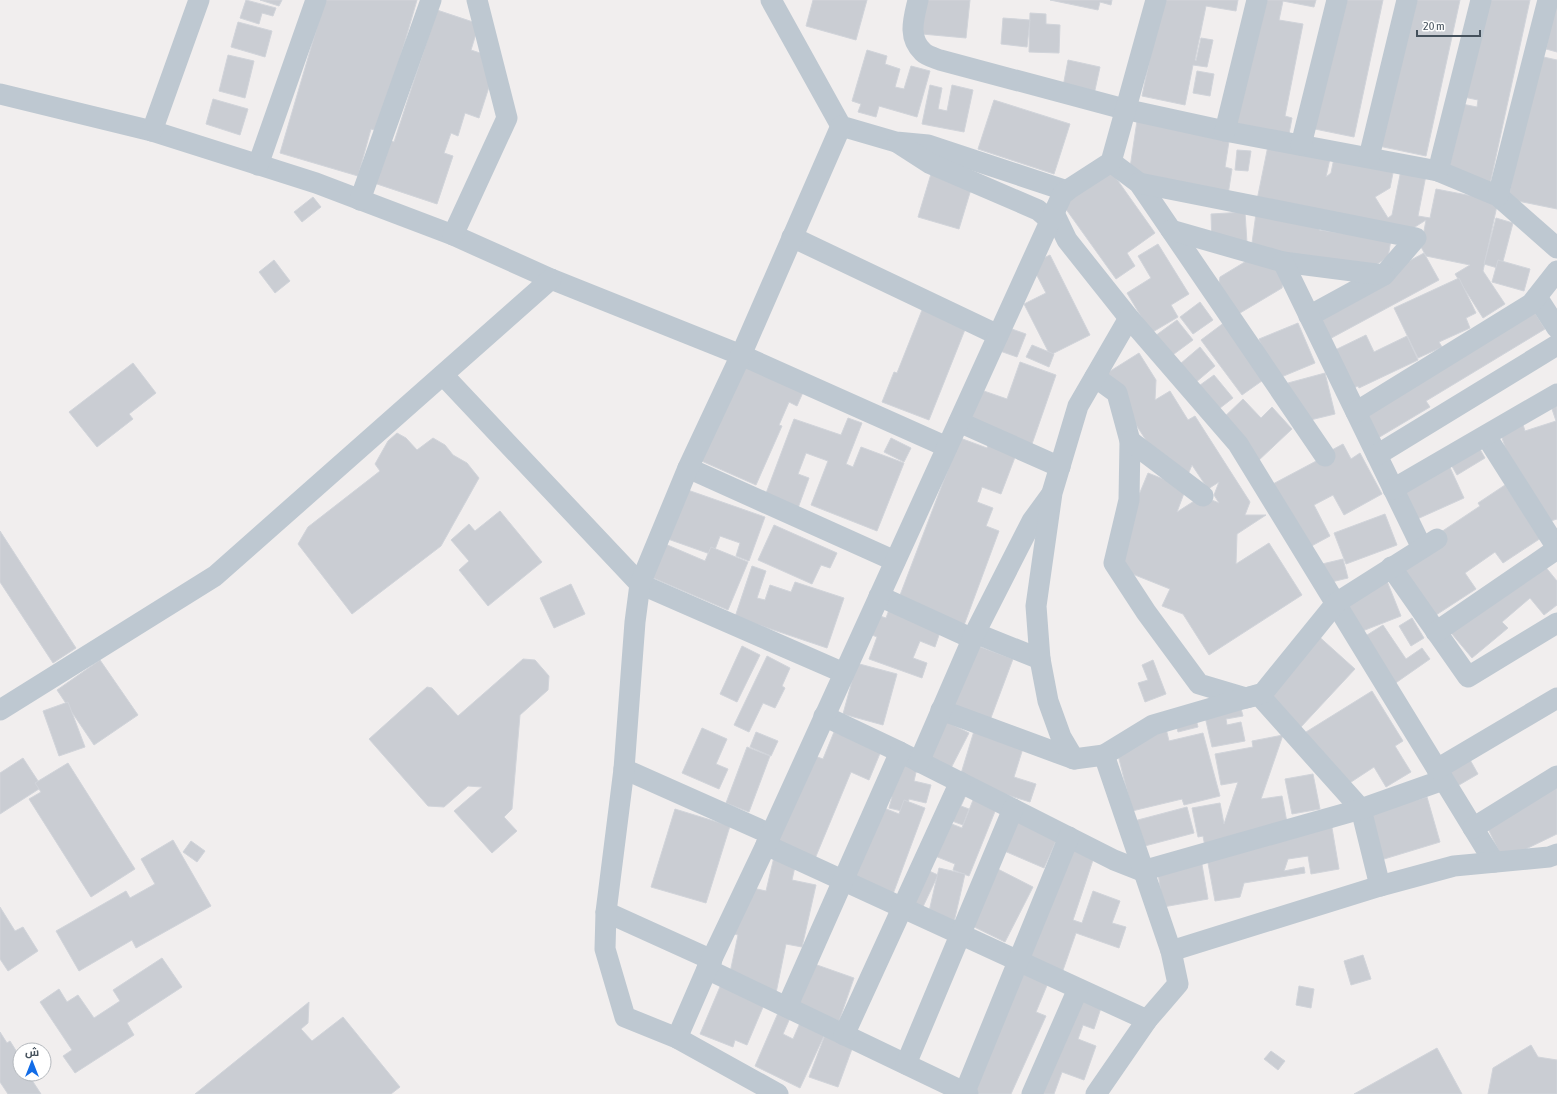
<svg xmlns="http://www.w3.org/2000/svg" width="1557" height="1094" viewBox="0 0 1557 1094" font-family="'Asap Condensed',Cairo,sans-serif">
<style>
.building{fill:#cacdd3;stroke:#d1d4da}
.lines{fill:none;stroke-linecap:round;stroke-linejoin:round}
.minor{stroke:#bec8d1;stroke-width:21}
</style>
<rect width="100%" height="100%" fill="#f1eeee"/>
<g class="building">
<polygon points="246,0 276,8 273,16 262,13 259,24 240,18"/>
<polygon points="260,0 282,0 279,6"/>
<polygon points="325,0 417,0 384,113 387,134 371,129 358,176 280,153"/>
<polygon points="813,0 867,0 856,40 806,26"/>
<polygon points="925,0 970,0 966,38 922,34"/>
<polygon points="1050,0 1112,0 1111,5 1100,2 1098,10"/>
<polygon points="1162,0 1238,0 1236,11 1206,6 1195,60 1196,61 1201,38 1213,40 1207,67 1193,65 1185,105 1142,96"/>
<polygon points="1254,0 1316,0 1314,7 1283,1 1279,20 1303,24 1285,116 1292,118 1289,134 1231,123"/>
<polygon points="1332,0 1383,0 1354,137 1305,127"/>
<polygon points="1406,0 1460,0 1426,156 1374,145"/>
<polygon points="1480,0 1530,0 1490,184 1436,173 1452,102 1477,107 1478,100 1459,96"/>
<polygon points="1557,0 1557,52 1546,49"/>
<polygon points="437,10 479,24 471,50 498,59 479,118 465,113 458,136 451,133 444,153 453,156 437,204 374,183 388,140 394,142"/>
<polygon points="1030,13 1046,14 1046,24 1060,25 1059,53 1029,52"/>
<polygon points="1003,18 1030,20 1027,47 1001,44"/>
<polygon points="238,22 272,31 265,57 231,47"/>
<polygon points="867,50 887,56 885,64 900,69 895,87 904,89 911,66 930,71 917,117 879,106 876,117 858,112 861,104 852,101"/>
<polygon points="228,55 254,61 245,98 219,91"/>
<polygon points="1539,56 1557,60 1557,209 1508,199"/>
<polygon points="1068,60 1100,67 1093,99 1062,92"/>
<polygon points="1197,71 1214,74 1210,96 1193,93"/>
<polygon points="930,85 942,88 938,109 947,111 952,85 973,90 964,132 922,124"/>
<polygon points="213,99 248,109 240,135 206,124"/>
<polygon points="994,100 1070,124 1054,174 978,149"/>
<polygon points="1137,121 1230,135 1225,167 1232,169 1228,195 1128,181"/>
<polygon points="1269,141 1331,154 1326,177 1331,173 1335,153 1395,163 1390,188 1375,197 1388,218 1392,215 1403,160 1428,165 1418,216 1430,218 1436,189 1498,201 1483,271 1505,304 1483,318 1455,274 1470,265 1426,256 1421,247 1426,220 1407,232 1257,200"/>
<polygon points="1237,150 1251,151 1248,171 1235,170"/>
<polygon points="1111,171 1155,233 1127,253 1135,266 1116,279 1063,205"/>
<polygon points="931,174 972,186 959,229 918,217"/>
<polygon points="313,197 321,207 302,222 294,212"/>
<polygon points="1257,206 1321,221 1319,230 1391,240 1388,257 1368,270 1286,258 1282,288 1235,316 1218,289 1220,277 1253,257 1252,243"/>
<polygon points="1245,212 1247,243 1212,244 1211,214"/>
<polygon points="1496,218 1513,223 1501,269 1484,264"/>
<polygon points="1158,244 1189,294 1171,305 1178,317 1151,333 1127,293 1151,278 1138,256"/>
<polygon points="1424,253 1439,280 1324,342 1309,315"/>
<polygon points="1050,255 1090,335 1050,355 1024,304 1046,293 1031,264"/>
<polygon points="274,260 290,281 275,293 259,272"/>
<polygon points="1498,260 1530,269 1524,291 1492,282"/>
<polygon points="1459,278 1476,313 1466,318 1470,328 1439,342 1442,347 1418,358 1394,308"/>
<polygon points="1200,302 1213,320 1193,334 1180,317"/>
<polygon points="1529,303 1545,329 1426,401 1430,407 1378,438 1358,405"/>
<polygon points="924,305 968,322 929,420 882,402 894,372 897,373"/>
<polygon points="1177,320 1193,340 1170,357 1155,336"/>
<polygon points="1225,322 1266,378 1242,395 1201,340"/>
<polygon points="1298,323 1315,363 1274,380 1259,339"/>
<polygon points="1009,328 1026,334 1017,357 1000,351"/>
<polygon points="1366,335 1374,352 1407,336 1418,360 1359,388 1358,386 1349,390 1331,352"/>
<polygon points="1032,345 1054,354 1049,367 1026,357"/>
<polygon points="1200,347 1215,366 1195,383 1180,364"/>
<polygon points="1139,353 1156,380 1155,400 1170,391 1188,420 1195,416 1250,502 1245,515 1266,515 1237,534 1236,564 1269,543 1302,595 1209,655 1183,614 1162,606 1170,589 1110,565 1148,473 1186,488 1177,512 1202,496 1219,503 1214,495 1219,482 1208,489 1192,465 1186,479 1171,479 1104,375"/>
<polygon points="740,359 804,390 797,406 789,402 779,425 782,426 756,485 697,459"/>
<polygon points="1020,362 1056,375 1032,444 970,423 981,390 1007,399"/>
<polygon points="133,363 156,393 129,414 133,419 97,447 69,412"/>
<polygon points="1325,373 1335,414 1298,423 1288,383"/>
<polygon points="1214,375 1233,398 1215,412 1196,388"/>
<polygon points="1557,391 1557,519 1532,527 1498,426 1521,418 1525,431 1556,421 1547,394"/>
<polygon points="1243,399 1261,418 1272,407 1292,429 1257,462 1219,422"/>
<polygon points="848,418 862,423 846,464 853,467 861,447 904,463 877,531 811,505 828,461 806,453 798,474 809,478 798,508 765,496 794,419 841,435"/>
<polygon points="397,433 406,438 417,450 433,438 445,445 453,455 467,463 479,478 441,546 352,614 298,544 308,527 380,471 375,464 388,441"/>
<polygon points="1473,437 1485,458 1457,475 1445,454"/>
<polygon points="891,438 911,448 904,462 884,452"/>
<polygon points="960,438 987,448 989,442 1017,452 1001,494 982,487 977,502 993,508 986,526 999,531 963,628 897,603"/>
<polygon points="1343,444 1351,459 1360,453 1382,494 1344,515 1333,495 1314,505 1330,536 1306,549 1271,485 1320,459 1319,457"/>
<polygon points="1448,463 1464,498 1415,520 1399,485"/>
<polygon points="1505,485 1541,538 1503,563 1495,552 1465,573 1476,589 1433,617 1396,562 1480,506 1478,503"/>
<polygon points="682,488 765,517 749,561 736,556 740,543 720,536 713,555 665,538"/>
<polygon points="500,511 542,562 488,606 459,570 469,561 451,540 469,524 475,531"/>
<polygon points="1385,514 1397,545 1346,564 1334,533"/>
<polygon points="774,525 837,553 830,568 821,565 812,584 758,560"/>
<polygon points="0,531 76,648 53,663 0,582"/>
<polygon points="658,541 705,561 711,547 748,562 728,610 644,574"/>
<polygon points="1535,554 1557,581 1557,605 1544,615 1530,598 1502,622 1508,628 1472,658 1447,628"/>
<polygon points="1343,559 1348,578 1323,584 1318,565"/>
<polygon points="752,566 766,571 757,598 765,600 770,585 791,592 795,582 844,598 827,648 735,617"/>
<polygon points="1387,581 1401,616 1347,637 1334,602"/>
<polygon points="571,584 585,614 554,628 540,598"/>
<polygon points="890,607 942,626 935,647 920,641 913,658 927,663 922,678 869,659 877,637 867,633 874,614 886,618"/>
<polygon points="1412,618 1424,638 1411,646 1399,626"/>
<polygon points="1383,625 1406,659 1422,648 1430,659 1387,689 1356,642"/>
<polygon points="1315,633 1355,669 1300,728 1261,693"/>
<polygon points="967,642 1013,659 986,731 944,707"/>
<polygon points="742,646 760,655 737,702 720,694"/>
<polygon points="767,656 790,668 782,686 785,688 775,708 763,703 749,732 734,725"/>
<polygon points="523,659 535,660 549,676 548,690 520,715 512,809 504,817 517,831 492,853 454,811 482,787 468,786 444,807 428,806 369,739 427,687 432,688 458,716"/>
<polygon points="100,660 138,715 94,745 57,690"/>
<polygon points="1153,660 1166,694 1145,702 1138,683 1148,680 1142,665"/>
<polygon points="852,662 897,674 883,725 843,714 852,681"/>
<polygon points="1372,691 1403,741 1395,746 1411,772 1386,787 1374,767 1342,788 1306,732"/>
<polygon points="1239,701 1243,716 1226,719 1227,725 1241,722 1245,741 1212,747 1203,708"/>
<polygon points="68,702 85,747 59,756 43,711"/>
<polygon points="1195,715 1198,727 1178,732 1175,721"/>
<polygon points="937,717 969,733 949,772 917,756"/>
<polygon points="1164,720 1169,741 1203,733 1220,796 1184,805 1182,799 1132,811 1115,743"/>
<polygon points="702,728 727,739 716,764 728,769 719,789 682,773"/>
<polygon points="974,731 1024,745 1014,777 1036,784 1030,802 959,780"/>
<polygon points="756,732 778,741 771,756 750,747"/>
<polygon points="834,732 881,751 869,780 851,772 814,861 771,843 809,754 823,759"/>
<polygon points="1283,735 1261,799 1282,796 1289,833 1330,816 1339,869 1311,874 1308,856 1288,859 1284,871 1304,867 1305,873 1244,883 1240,897 1215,901 1203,836 1198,837 1192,808 1220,803 1224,824 1238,782 1221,785 1215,754 1253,747 1252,741"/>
<polygon points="747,747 770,756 749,812 726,803"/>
<polygon points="23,758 42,787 0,814 0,773"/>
<polygon points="1469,758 1478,774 1447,792 1438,776"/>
<polygon points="888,761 917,768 914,781 931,785 926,803 909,799 906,812 889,808 892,797 880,793"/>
<polygon points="68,763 135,869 91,897 29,799 41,792 35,783"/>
<polygon points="1313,774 1320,809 1292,814 1285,779"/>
<polygon points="1557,782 1557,834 1503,860 1483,818"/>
<polygon points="966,795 961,806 969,809 963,825 941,817"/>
<polygon points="975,795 998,804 969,876 953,870 955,864 925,852 939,819 962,828"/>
<polygon points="1427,797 1440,842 1371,863 1356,810 1388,808"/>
<polygon points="904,800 925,808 893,894 842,875 884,808 899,814"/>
<polygon points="1187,807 1194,833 1141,847 1134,821"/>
<polygon points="675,809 730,826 706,903 651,887"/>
<polygon points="1010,811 1060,832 1044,868 995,847"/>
<polygon points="173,840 211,906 136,948 132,940 79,971 56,931 126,891 130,898 155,884 141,859"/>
<polygon points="191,841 205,851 197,862 183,852"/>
<polygon points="1061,846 1094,857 1073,920 1082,923 1093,891 1120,901 1112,923 1126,927 1119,948 1076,933 1062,973 1022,960"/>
<polygon points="774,857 796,862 792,880 816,885 802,947 786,944 776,993 728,982 738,935 730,933 748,887 766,891"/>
<polygon points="1201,859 1208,899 1163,907 1157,866"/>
<polygon points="988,864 1033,887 1005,942 960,920"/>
<polygon points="916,865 938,875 920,913 898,903"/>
<polygon points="939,868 965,874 954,922 928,916"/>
<polygon points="0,907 15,931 23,927 38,951 8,971 0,959"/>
<polygon points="1363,955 1371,979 1351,985 1344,961"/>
<polygon points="162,958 182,987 127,1023 134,1035 75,1073 63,1056 72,1050 40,1002 59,989 67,1002 78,995 94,1018 120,1001 113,990"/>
<polygon points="800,959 854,978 839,1021 785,1002"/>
<polygon points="1012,967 1048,983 1036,1012 1046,1016 1011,1094 977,1094 959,1086"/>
<polygon points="722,982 766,1000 747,1045 735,1040 733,1047 700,1034"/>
<polygon points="1299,986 1314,989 1311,1008 1296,1005"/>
<polygon points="1068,996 1101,1008 1094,1029 1083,1025 1078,1039 1096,1046 1084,1080 1062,1072 1054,1094 1024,1094"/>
<polygon points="309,1002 308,1023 301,1029 312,1041 343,1017 400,1087 391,1094 195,1094"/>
<polygon points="778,1013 790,1018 783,1034 793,1039 803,1016 828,1027 800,1088 755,1066"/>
<polygon points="0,1032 7,1043 10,1041 20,1057 20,1074 28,1074 41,1094 8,1094 0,1082"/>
<polygon points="825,1035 856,1038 838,1087 809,1077"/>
<polygon points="1531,1045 1538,1057 1557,1060 1557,1094 1488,1094 1493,1068"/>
<polygon points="1437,1048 1462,1094 1354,1094"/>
<polygon points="1271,1051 1285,1061 1278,1070 1264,1059"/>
</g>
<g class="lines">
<g class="minor">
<polyline points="771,0 841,126 896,142 928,145 1067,191"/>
<path d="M918,0C914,18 907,37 923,52C927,56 935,58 940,60L1124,109L1225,131L1438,171L1498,196L1557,248"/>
<polyline points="0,94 152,131 316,183 453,235 551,279 741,355 947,447"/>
<polyline points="152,131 199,0"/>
<polyline points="1225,131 1257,0"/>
<polyline points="898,143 929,163 1038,210 1051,221"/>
<polyline points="1301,145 1337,0"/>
<polyline points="1369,157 1407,0"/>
<polyline points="1111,162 1139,183 1325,456"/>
<polyline points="258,165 316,0"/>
<polyline points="1438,171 1481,0"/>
<polyline points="1139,183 1416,238 1384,275 1309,316"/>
<polyline points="1498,196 1548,0"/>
<polyline points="360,200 431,0"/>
<polyline points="1054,213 1067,240 1129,318 1238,444 1494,862"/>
<polyline points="1171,230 1283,262 1384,275"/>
<polyline points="453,235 507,118 477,0"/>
<polyline points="792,237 998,335"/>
<polyline points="1283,262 1422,548"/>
<polyline points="1537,297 1557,328"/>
<polyline points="443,375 640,584 844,673"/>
<polyline points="1095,377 1117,393 1130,441 1129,500 1114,563 1146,612 1199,684 1246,698 1259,695 1361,809 1380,886"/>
<polyline points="1356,412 1531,304 1557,271"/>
<polyline points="959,422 1060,467"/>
<polyline points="1486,436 1557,548"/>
<polyline points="1130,441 1203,496"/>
<polyline points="1377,455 1557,345"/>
<polyline points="688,468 895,561"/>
<polyline points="1393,489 1557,394"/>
<polyline points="1391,567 1468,677 1557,623"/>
<polyline points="879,596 973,639"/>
<polyline points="1436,632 1557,549"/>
<polyline points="975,633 1040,659"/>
<polyline points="0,710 215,576 551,279"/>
<polyline points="941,710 1074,759"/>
<polyline points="824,716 900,752 1114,860 1142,871 1361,809 1443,780"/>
<polyline points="1104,755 1153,725 1263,693 1336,603 1437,539"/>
<polyline points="919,762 975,633 1032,521 1051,495"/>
<polyline points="624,769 770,834"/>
<polyline points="1437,769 1557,698"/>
<polyline points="1473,828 1557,776"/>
<polyline points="766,845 1147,1020"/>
<polyline points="606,912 712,960"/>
<polyline points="1171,951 1380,886 1454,866 1549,857 1557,854"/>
<polyline points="707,969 968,1094"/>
<polyline points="787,1007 900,752"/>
<polyline points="844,1035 960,782"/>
<polyline points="677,1038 707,969 766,845 1063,193 1111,162 1156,0"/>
<polyline points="906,1064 1013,809"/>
<polyline points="778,1094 677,1038 625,1017 605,949 606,912 624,769 635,622 640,584 688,468 741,355 841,126"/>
<polyline points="964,1094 1069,837"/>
<polyline points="1032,1094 1078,989"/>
<polyline points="1096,1094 1147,1020 1178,984 1171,951 1104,755 1074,759 1061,737 1048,701 1040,659 1036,606 1052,493 1078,406 1129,318"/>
</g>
</g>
<g transform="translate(32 1062)"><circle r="19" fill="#ffffff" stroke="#b5b9be"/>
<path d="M0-3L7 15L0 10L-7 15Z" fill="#126ce7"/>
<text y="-6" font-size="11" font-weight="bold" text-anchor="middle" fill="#45515c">ش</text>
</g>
<path d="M1417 30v6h63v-6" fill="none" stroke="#45515c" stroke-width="2"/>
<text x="1423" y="30" font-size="12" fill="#45515c" stroke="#ffffff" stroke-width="3" paint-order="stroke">20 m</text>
</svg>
